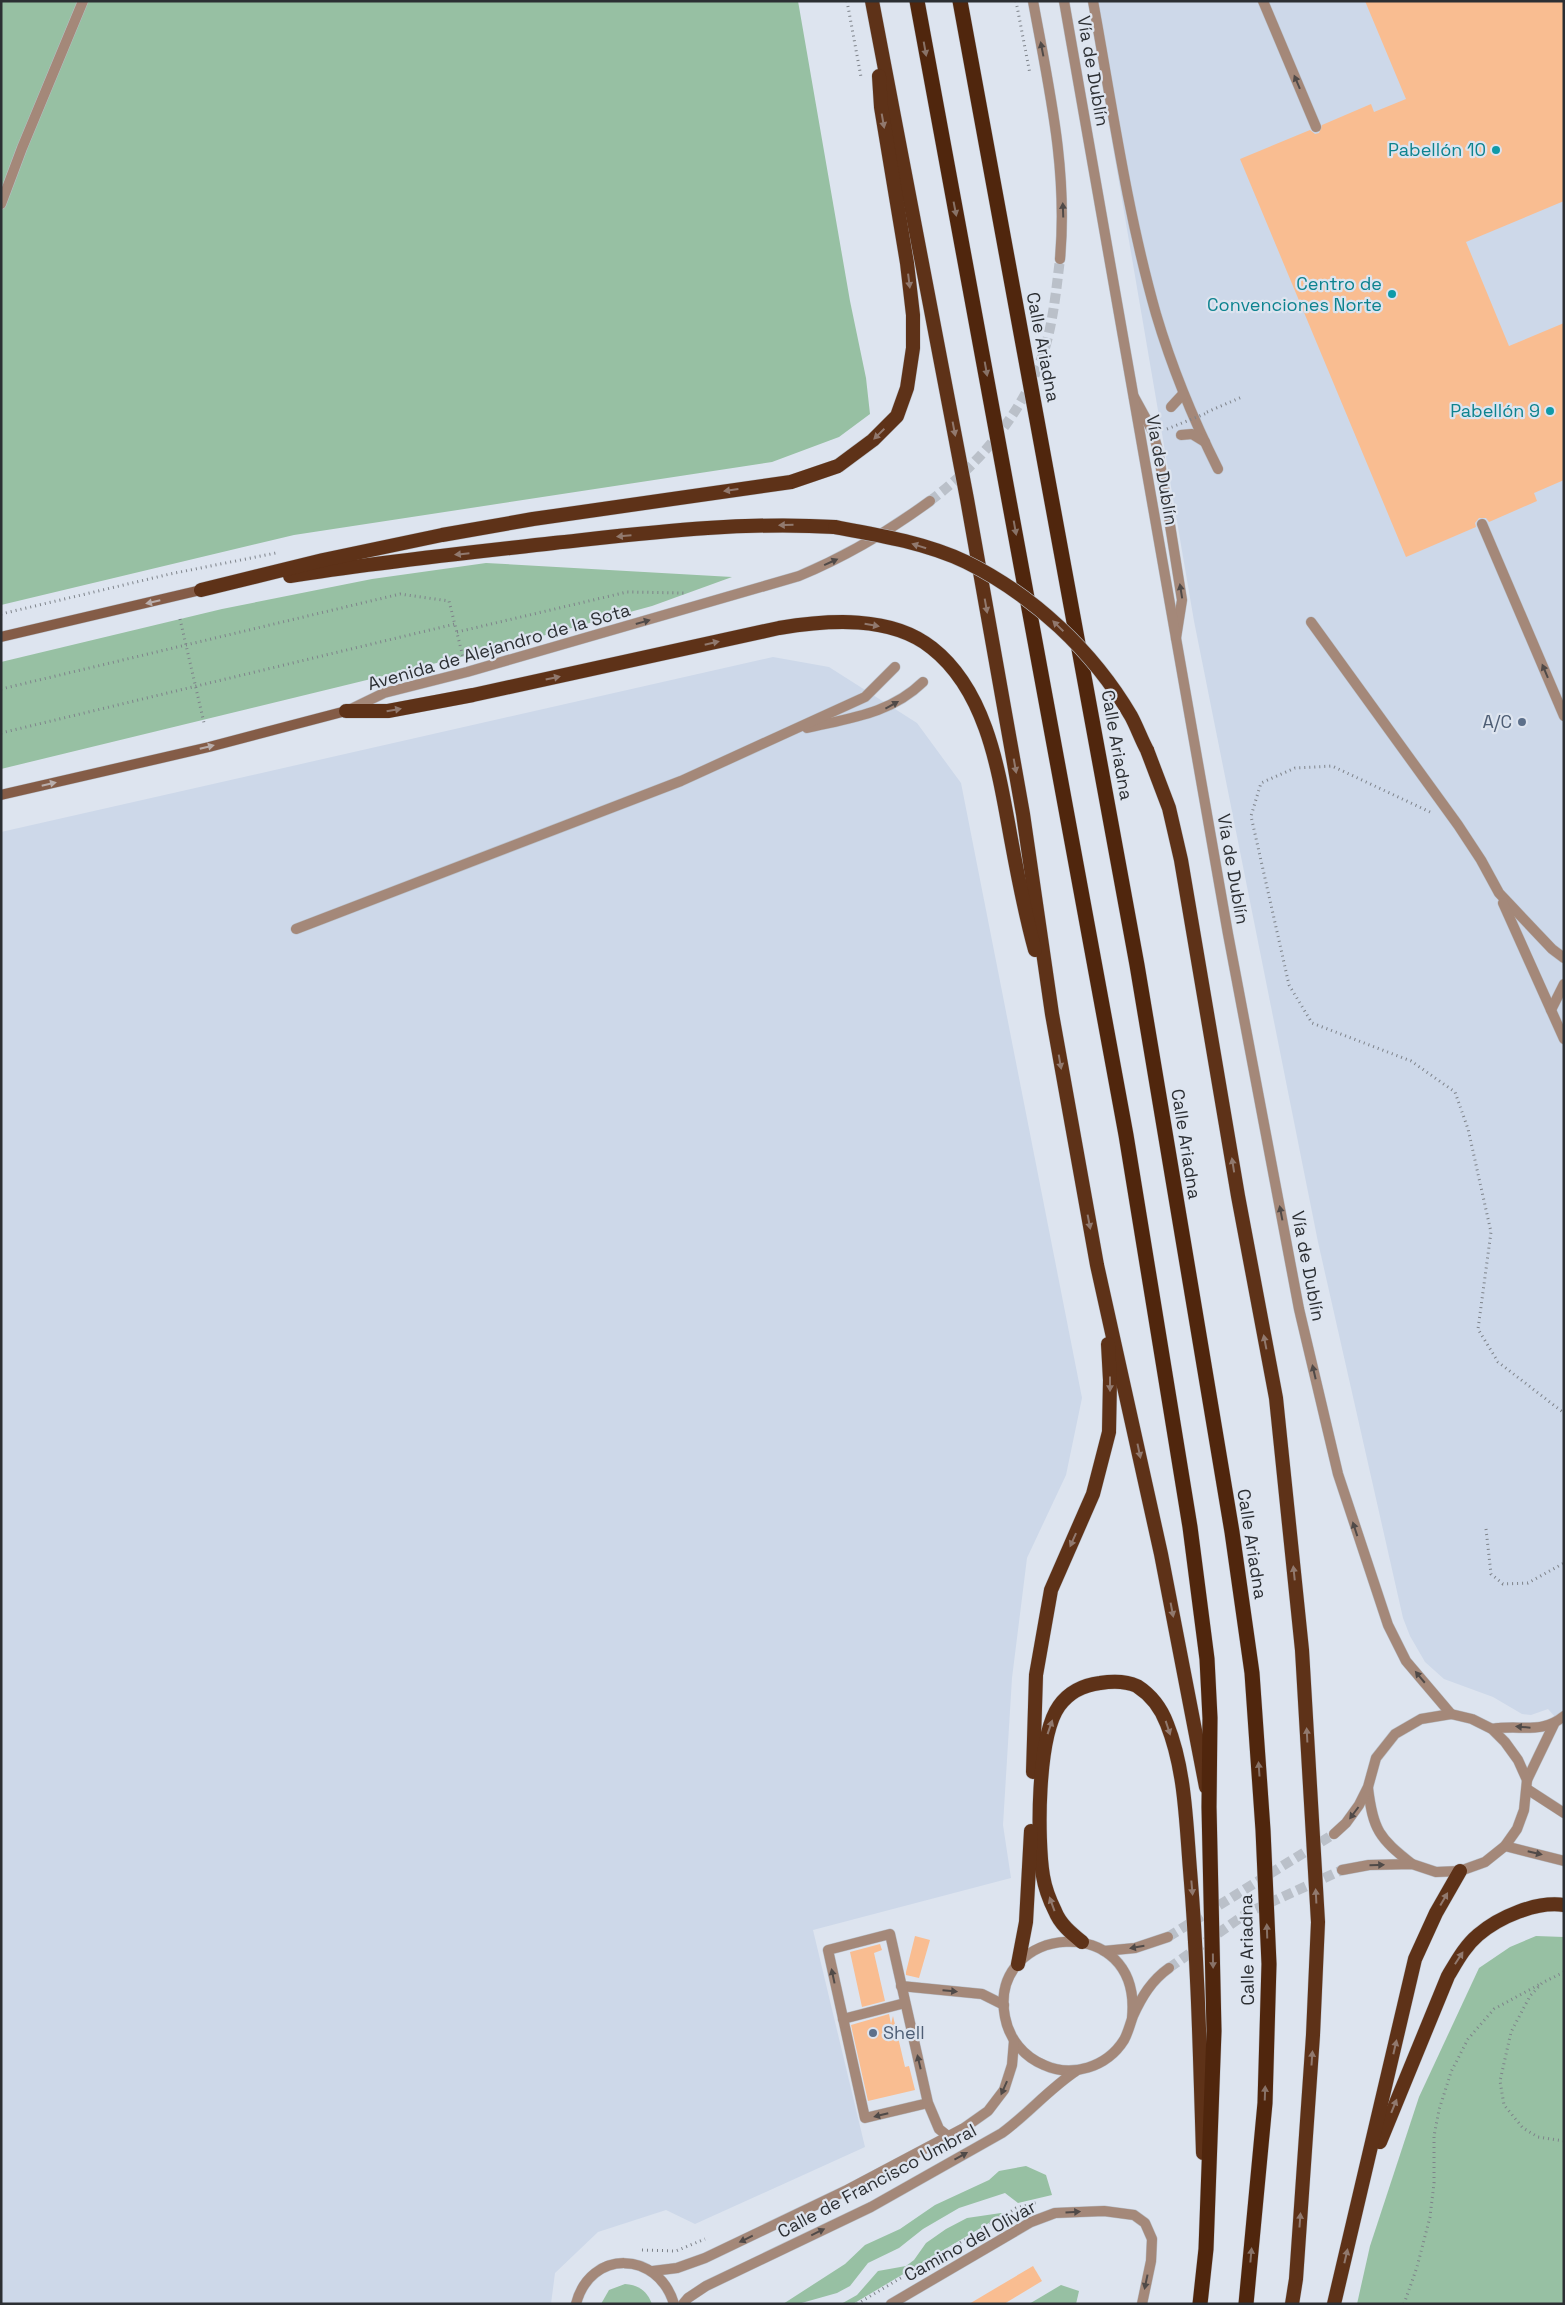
<svg xmlns="http://www.w3.org/2000/svg" width="1565" height="2305" viewBox="0 0 1565 2305" font-family="'Space Grotesk',sans-serif">
<style>
.built{fill:#cdd8e9}
.green{fill:#97c0a3}
.building{fill:#f9bd91}
.lines{fill:none;stroke-linecap:round;stroke-linejoin:round}
.minor-tunnel{stroke:#bac0c9;stroke-width:10;stroke-dasharray:10 5;stroke-linecap:butt}
.tertiary-tunnel{stroke:#bac0c9;stroke-width:10;stroke-dasharray:10 5;stroke-linecap:butt}
.service-casing{stroke:#bac0c9;stroke-width:11}
.minor-casing{stroke:#bac0c9;stroke-width:11}
.tertiary-casing{stroke:#bac0c9;stroke-width:11}
.secondary-casing{stroke:#bac0c9;stroke-width:11}
.trunk-casing{stroke:#bac0c9;stroke-width:15}
.motorway-casing{stroke:#bac0c9;stroke-width:16}
.path{stroke:#7e838a;stroke-width:3;stroke-dasharray:1 4;stroke-linecap:butt}
.service{stroke:#a48879;stroke-width:10}
.minor{stroke:#a48879;stroke-width:10}
.tertiary{stroke:#a48879;stroke-width:10}
.secondary{stroke:#845c47;stroke-width:10}
.trunk{stroke:#5e3218;stroke-width:14}
.motorway{stroke:#50260d;stroke-width:15}
.trunk-bridge-casing{stroke:#bac0c9;stroke-width:15;stroke-linecap:butt}
.path-bridge{stroke:#7e838a;stroke-width:3;stroke-dasharray:1 4;stroke-linecap:butt}
.trunk-bridge{stroke:#5e3218;stroke-width:14}
.oneway{fill:#887267}
.oneway2{fill:#504a48}
.oneway3{fill:#91796e}
.oneway4{fill:#b9aeac}
.culture-dot{fill:#0f9aa8;stroke:#dde4ef;stroke-width:2}
.service-dot{fill:#5c6f8a;stroke:#dde4ef;stroke-width:2}
.labels{text-anchor:middle;stroke-width:4.5;stroke-linejoin:round;paint-order:stroke}
.street-label{font-size:18px;fill:#2c2f33;stroke:#dde4ef}
.culture-label{font-size:18px;fill:#0d838f;stroke:#dde4ef;text-anchor:end}
.service-label{font-size:18px;fill:#4e5e75;stroke:#dde4ef;text-anchor:end}
</style>
<rect width="100%" height="100%" fill="#dde4ef"/>
<g class="built">
<polygon points="1088,1 1564,1 1564,1727 1548,1709 1531,1715 1522,1714 1493,1697 1444,1679 1425,1662 1410,1636 1403,1618 1318,1242 1194,621"/>
<polygon points="773,657 829,667 917,723 961,783 1082,1398 1066,1475 1027,1558 1012,1678 1003,1825 1011,1878 813,1930 865,2147 695,2224 666,2210 598,2232 555,2273 551,2304 1,2304 1,832"/>
</g>
<g class="green">
<polygon points="1,1 798,1 850,301 866,378 870,414 839,437 772,462 294,535 1,605"/>
<polygon points="486,563 732,577 652,606 494,649 1,769 1,662 222,609 372,579"/>
<polygon points="1536,1936 1564,1937 1564,2304 1357,2304 1370,2246 1419,2097 1479,1968 1510,1947"/>
<polygon points="1026,2166 1046,2175 1052,2195 1018,2203 1005,2193 959,2208 923,2229 899,2248 868,2263 850,2286 837,2293 798,2304 783,2304 845,2264 865,2245 900,2229 935,2205 989,2180 999,2171"/>
<polygon points="1001,2213 1004,2214 853,2304 841,2304 857,2295 878,2271 906,2266 914,2260 926,2243 946,2229 967,2218"/>
<path d="M625,2284C639,2285 647,2291 652,2304H601L609,2290Z"/>
<polygon points="1061,2285 1079,2291 1076,2304 1029,2304"/>
</g>
<g class="building">
<polygon points="1365,1 1564,1 1564,201 1466,242 1509,346 1564,323 1564,480 1534,493 1537,501 1489,522 1486,518 1479,518 1475,523 1476,527 1406,557 1240,159 1310,130 1315,134 1319,133 1322,125 1371,104 1374,112 1406,99"/>
<polygon points="915,1936 930,1940 919,1978 906,1975 906,1972"/>
<polygon points="880,1944 882,1950 874,1953 885,2001 862,2007 850,1952"/>
<polygon points="889,2014 891,2024 893,2016 905,2067 909,2066 915,2090 868,2101 851,2025"/>
<polygon points="1033,2266 1042,2281 1004,2304 969,2304"/>
</g>
<g class="lines">
<g class="minor-tunnel">
<polyline points="1168,1937 1334,1834"/>
<polyline points="1169,1968 1247,1913 1342,1870"/>
</g>
<path class="tertiary-tunnel" d="M930,501C979,464 1021,415 1042,357C1053,326 1056,291 1060,259"/>
<defs>
<g id="service">
<path d="M1093,1C1112,105 1127,212 1156,314C1172,368 1193,419 1218,469"/>
<polyline points="1263,1 1316,127"/>
<polyline points="1,204 22,148 83,1"/>
<polyline points="1134,397 1152,430 1158,450 1182,600 1176,638"/>
<polyline points="1171,407 1183,394"/>
<polyline points="1181,435 1192,434 1205,442"/>
<polyline points="1482,524 1564,716"/>
<polyline points="1311,622 1458,825 1481,860 1499,893 1552,949 1564,958"/>
<path d="M807,728C850,718 890,714 923,682"/>
<polyline points="1503,903 1564,1039"/>
<polyline points="296,929 681,781 865,697 895,667"/>
<polyline points="1551,1010 1564,984"/>
<path d="M1492,1729C1520,1724 1541,1735 1564,1716"/>
<polyline points="1527,1780 1554,1724"/>
<polyline points="901,1986 982,1994 1004,2005"/>
<polyline points="843,2019 905,2003"/>
<polyline points="928,2103 865,2118 828,1950 890,1934 928,2103 939,2129 949,2137"/>
</g>
<g id="minor">
<polyline points="1064,1 1228,934 1299,1309 1338,1474 1388,1625 1406,1661 1451,1714"/>
<path d="M1368,1788C1373,1830 1379,1838 1412,1864"/>
<polyline points="1527,1789 1564,1813"/>
<polyline points="1334,1834 1346,1823 1359,1805 1368,1787 1376,1758 1395,1734 1421,1719 1451,1714 1472,1719 1492,1729 1505,1742 1518,1760 1527,1780 1524,1810 1517,1829 1505,1846 1485,1862 1460,1871 1436,1872 1412,1864 1369,1865 1342,1870"/>
<polyline points="1505,1846 1564,1861"/>
<polyline points="1104,1951 1135,1948 1168,1937"/>
<path d="M1132,2018C1143,1909 987,1924 1005,2017C1009,2039 1024,2057 1044,2065C1072,2078 1107,2067 1124,2040C1128,2033 1130,2024 1133,2016C1142,1996 1152,1980 1169,1968"/>
<polyline points="653,2271 677,2268 705,2258 847,2190 964,2128 988,2111 1004,2090 1012,2065 1014,2041"/>
<path d="M576,2304C590,2249 658,2250 674,2304"/>
<path d="M683,2304L688,2298L706,2286L871,2207L1002,2133C1028,2114 1049,2089 1076,2071"/>
<polyline points="891,2304 1031,2222 1055,2213 1104,2211 1134,2215 1145,2223 1152,2239 1151,2261 1142,2304"/>
</g>
<g id="tertiary">
<path d="M1033,1C1049,89 1068,169 1060,259"/>
<path d="M349,710L384,693L467,672L799,576C847,556 889,531 930,501"/>
</g>
<g id="secondary">
<polyline points="1,637 201,590"/>
<polyline points="1,795 209,747 346,711"/>
</g>
<g id="trunk">
<polyline points="872,1 967,499 1023,814 1052,1014 1097,1265 1161,1554 1206,1787"/>
<path d="M290,576C378,562 466,553 554,543C647,533 741,521 835,527"/>
<polyline points="201,590 323,560 442,535 533,519 791,482 838,466 873,440 897,416 907,388 913,348 913,315 907,263 881,107 879,76"/>
<path d="M346,711H388L473,695L779,628C828,620 891,615 932,648C988,692 999,774 1011,839C1018,877 1025,914 1035,950"/>
<polyline points="1147,750 1169,808 1181,860 1238,1196 1276,1398 1302,1650 1318,1922 1313,2035 1296,2279 1292,2304"/>
<polyline points="1033,1772 1036,1675 1051,1590 1093,1494 1109,1432 1110,1380 1108,1344"/>
<path d="M1082,1942C1071,1933 1060,1924 1055,1911C1050,1901 1045,1888 1043,1876C1037,1839 1037,1737 1059,1706C1069,1692 1084,1685 1100,1683C1112,1681 1126,1681 1137,1686C1151,1695 1161,1708 1167,1724C1185,1769 1186,1821 1190,1870C1198,1964 1200,2059 1203,2153"/>
<polyline points="1018,1964 1026,1922 1031,1831"/>
<path d="M1380,2142L1448,1976C1457,1961 1465,1946 1478,1935C1499,1917 1536,1901 1564,1905"/>
<polyline points="1334,2304 1415,1959 1436,1913 1460,1871"/>
</g>
<g id="motorway">
<polyline points="917,1 1126,1135 1190,1527 1207,1659 1210,1718 1209,1807 1214,2031 1206,2249 1200,2304"/>
<polyline points="960,1 1137,965 1232,1532 1252,1673 1263,1830 1269,1964 1265,2103 1246,2304"/>
</g>
</defs>
<use href="#service" class="service-casing"/>
<use href="#minor" class="minor-casing"/>
<use href="#tertiary" class="tertiary-casing"/>
<use href="#secondary" class="secondary-casing"/>
<use href="#trunk" class="trunk-casing"/>
<use href="#motorway" class="motorway-casing"/>
<g class="path">
<polyline points="847,1 861,77"/>
<polyline points="1016,1 1030,74"/>
<polyline points="1207,412 1242,397"/>
<polyline points="1,614 170,574 276,553"/>
<polyline points="180,619 204,723"/>
<polyline points="457,632 627,592 684,593"/>
<polyline points="1,689 400,594 449,601 463,657"/>
<polyline points="1,733 455,624"/>
<polyline points="1430,812 1332,766 1295,768 1261,783 1251,816 1289,985 1312,1023 1411,1061 1455,1092 1468,1129 1491,1232 1478,1329 1498,1362 1564,1413"/>
<polyline points="1486,1529 1491,1574 1503,1584 1528,1583 1564,1563"/>
<polyline points="1564,1972 1542,1983 1530,1996 1511,2032 1500,2081 1504,2105 1523,2128 1538,2137 1564,2141"/>
<polyline points="642,2250 676,2251 705,2239"/>
<polyline points="857,2304 998,2220 1016,2208 1039,2202"/>
<polyline points="1404,2304 1417,2267 1430,2217 1434,2183 1434,2136 1439,2110 1451,2072 1468,2039 1494,2009 1542,1983"/>
</g>
<use href="#service" class="service"/>
<use href="#minor" class="minor"/>
<use href="#tertiary" class="tertiary"/>
<use href="#secondary" class="secondary"/>
<use href="#trunk" class="trunk"/>
<use href="#motorway" class="motorway"/>
<defs>
<path id="trunk-bridge" d="M835,527C879,535 926,543 966,562C1033,595 1093,651 1131,716C1137,727 1141,739 1147,750"/>
</defs>
<use href="#trunk-bridge" class="trunk-bridge-casing"/>
<polyline class="path-bridge" points="1167,429 1207,413"/>
<use href="#trunk-bridge" class="trunk-bridge"/>
</g>
<defs><path id="oneway-solid" d="M-6-.8H1V-3.2L6.5 0L1 3.2V.8H-6Z" transform="scale(1.25)"/></defs>
<g class="oneway">
<use href="#oneway-solid" transform="translate(925 49) rotate(80)"/>
<use href="#oneway-solid" transform="translate(955 209) rotate(79)"/>
<use href="#oneway-solid" transform="translate(986 369) rotate(80)"/>
<use href="#oneway-solid" transform="translate(1015 528) rotate(80)"/>
<use href="#oneway-solid" transform="translate(1259 1769) rotate(-94)"/>
<use href="#oneway-solid" transform="translate(1267 1931) rotate(-92)"/>
<use href="#oneway-solid" transform="translate(1213 1961) rotate(89)"/>
<use href="#oneway-solid" transform="translate(1265 2093) rotate(-88)"/>
<use href="#oneway-solid" transform="translate(1251 2255) rotate(-85)"/>
</g>
<g class="oneway2">
<use href="#oneway-solid" transform="translate(1042 49) rotate(-101)"/>
<use href="#oneway-solid" transform="translate(1297 82) rotate(-113)"/>
<use href="#oneway-solid" transform="translate(1063 210) rotate(-92)"/>
<use href="#oneway-solid" transform="translate(831 562) rotate(-24)"/>
<use href="#oneway-solid" transform="translate(1181 591) rotate(-99)"/>
<use href="#oneway-solid" transform="translate(643 622) rotate(-16)"/>
<use href="#oneway-solid" transform="translate(1545 671) rotate(-113)"/>
<use href="#oneway-solid" transform="translate(892 705) rotate(-29)"/>
<use href="#oneway-solid" transform="translate(1281 1213) rotate(-101)"/>
<use href="#oneway-solid" transform="translate(1314 1372) rotate(-103)"/>
<use href="#oneway-solid" transform="translate(1355 1529) rotate(-108)"/>
<use href="#oneway-solid" transform="translate(1420 1677) rotate(-130)"/>
<use href="#oneway-solid" transform="translate(1523 1727) rotate(-175)"/>
<use href="#oneway-solid" transform="translate(1354 1813) rotate(127)"/>
<use href="#oneway-solid" transform="translate(1535 1853) rotate(13)"/>
<use href="#oneway-solid" transform="translate(1377 1865) rotate(-2)"/>
<use href="#oneway-solid" transform="translate(1137 1947) rotate(170)"/>
<use href="#oneway-solid" transform="translate(833 1976) rotate(-102)"/>
<use href="#oneway-solid" transform="translate(950 1991) rotate(5)"/>
<use href="#oneway-solid" transform="translate(919 2062) rotate(-103)"/>
<use href="#oneway-solid" transform="translate(1004 2088) rotate(114)"/>
<use href="#oneway-solid" transform="translate(881 2115) rotate(166)"/>
<use href="#oneway-solid" transform="translate(961 2156) rotate(-29)"/>
<use href="#oneway-solid" transform="translate(1073 2212) rotate(-3)"/>
<use href="#oneway-solid" transform="translate(818 2232) rotate(-26)"/>
<use href="#oneway-solid" transform="translate(746 2239) rotate(154)"/>
<use href="#oneway-solid" transform="translate(1146 2282) rotate(102)"/>
</g>
<g class="oneway3">
<use href="#oneway-solid" transform="translate(883 121) rotate(80)"/>
<use href="#oneway-solid" transform="translate(909 281) rotate(83)"/>
<use href="#oneway-solid" transform="translate(954 429) rotate(79)"/>
<use href="#oneway-solid" transform="translate(879 434) rotate(136)"/>
<use href="#oneway-solid" transform="translate(731 490) rotate(172)"/>
<use href="#oneway-solid" transform="translate(786 525) rotate(179)"/>
<use href="#oneway-solid" transform="translate(624 536) rotate(175)"/>
<use href="#oneway-solid" transform="translate(919 546) rotate(-163)"/>
<use href="#oneway-solid" transform="translate(462 554) rotate(174)"/>
<use href="#oneway-solid" transform="translate(986 606) rotate(80)"/>
<use href="#oneway-solid" transform="translate(872 625) rotate(10)"/>
<use href="#oneway-solid" transform="translate(1058 626) rotate(-136)"/>
<use href="#oneway-solid" transform="translate(712 643) rotate(-13)"/>
<use href="#oneway-solid" transform="translate(553 678) rotate(-12)"/>
<use href="#oneway-solid" transform="translate(394 710) rotate(-10)"/>
<use href="#oneway-solid" transform="translate(1015 766) rotate(80)"/>
<use href="#oneway-solid" transform="translate(1060 1062) rotate(80)"/>
<use href="#oneway-solid" transform="translate(1233 1165) rotate(-99)"/>
<use href="#oneway-solid" transform="translate(1089 1222) rotate(79)"/>
<use href="#oneway-solid" transform="translate(1265 1342) rotate(-101)"/>
<use href="#oneway-solid" transform="translate(1110 1384) rotate(90)"/>
<use href="#oneway-solid" transform="translate(1139 1451) rotate(78)"/>
<use href="#oneway-solid" transform="translate(1073 1540) rotate(114)"/>
<use href="#oneway-solid" transform="translate(1294 1573) rotate(-96)"/>
<use href="#oneway-solid" transform="translate(1172 1610) rotate(79)"/>
<use href="#oneway-solid" transform="translate(1050 1727) rotate(-71)"/>
<use href="#oneway-solid" transform="translate(1168 1728) rotate(72)"/>
<use href="#oneway-solid" transform="translate(1307 1735) rotate(-93)"/>
<use href="#oneway-solid" transform="translate(1192 1888) rotate(85)"/>
<use href="#oneway-solid" transform="translate(1316 1896) rotate(-93)"/>
<use href="#oneway-solid" transform="translate(1444 1899) rotate(-60)"/>
<use href="#oneway-solid" transform="translate(1052 1904) rotate(-110)"/>
<use href="#oneway-solid" transform="translate(1459 1958) rotate(-57)"/>
<use href="#oneway-solid" transform="translate(1395 2047) rotate(-77)"/>
<use href="#oneway-solid" transform="translate(1312 2058) rotate(-86)"/>
<use href="#oneway-solid" transform="translate(1394 2106) rotate(-68)"/>
<use href="#oneway-solid" transform="translate(1300 2220) rotate(-86)"/>
<use href="#oneway-solid" transform="translate(1346 2256) rotate(-77)"/>
</g>
<g class="oneway4">
<use href="#oneway-solid" transform="translate(153 602) rotate(167)"/>
<use href="#oneway-solid" transform="translate(207 747) rotate(-14)"/>
<use href="#oneway-solid" transform="translate(49 784) rotate(-13)"/>
</g>
<g class="culture-dot">
<circle cx="1496" cy="150" r="5"/>
<circle cx="1392" cy="294" r="5"/>
<circle cx="1550" cy="411" r="5"/>
</g>
<g class="service-dot">
<circle cx="1522" cy="722" r="5"/>
<circle cx="873" cy="2033" r="5"/>
</g>
<g class="labels">
<g class="street-label">
<text transform="translate(1093 71) rotate(80)" y="6">Vía de Dublín</text>
<text transform="translate(1043 347) rotate(79)" y="6">Calle Ariadna</text>
<text transform="translate(1162 470) rotate(80)" y="6">Vía de Dublín</text>
<text transform="translate(499 647) rotate(-16)" y="6">Avenida de Alejandro de la Sota</text>
<text transform="translate(1117 745) rotate(80)" y="6">Calle Ariadna</text>
<text transform="translate(1233 869) rotate(80)" y="6">Vía de Dublín</text>
<text transform="translate(1186 1144) rotate(81)" y="6">Calle Ariadna</text>
<text transform="translate(1308 1266) rotate(79)" y="6">Vía de Dublín</text>
<text transform="translate(1252 1544) rotate(81)" y="6">Calle Ariadna</text>
<text transform="translate(1247 1950) rotate(-91)" y="6">Calle Ariadna</text>
<text transform="translate(877 2181) rotate(-28)" y="6">Calle de Francisco Umbral</text>
<text transform="translate(970 2241) rotate(-29)" y="6">Camino del Olivar</text>
</g>
<g class="culture-label">
<text x="1486" y="156">Pabellón 10</text>
<text x="1382" y="290">Centro de<tspan x="1382" dy="21">Convenciones Norte</tspan></text>
<text x="1540" y="417">Pabellón 9</text>
</g>
<g class="service-label">
<text x="1512" y="728">A/C</text>
<text x="883" y="2039" text-anchor="start">Shell</text>
</g>
</g>
<rect width="1565" height="2305" fill="none" stroke="#2c2f33" stroke-width="5"/>
</svg>
